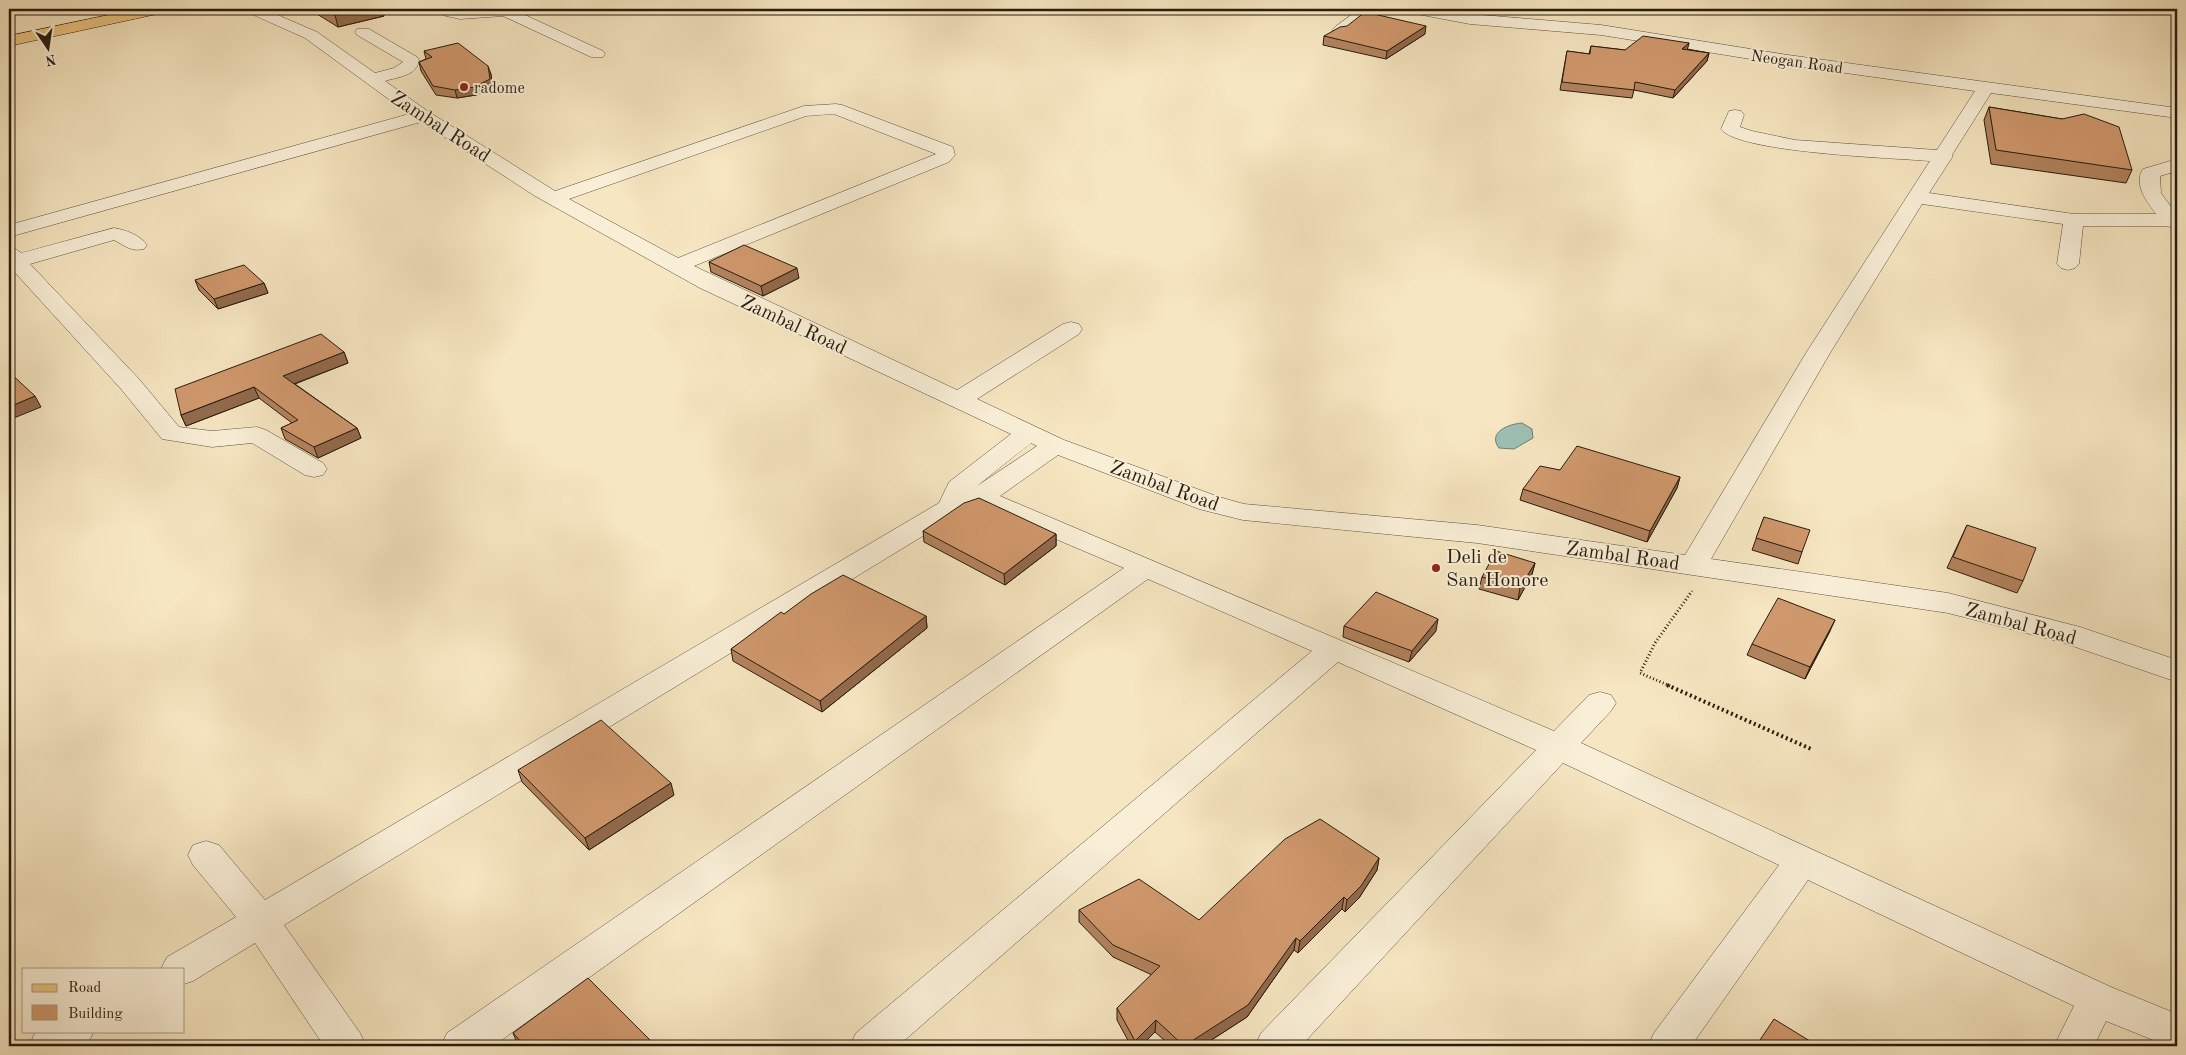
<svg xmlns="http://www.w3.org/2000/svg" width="2186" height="1055" viewBox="0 0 2186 1055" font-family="'Old Standard TT',serif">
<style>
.water{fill:#9dc0b3;stroke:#6e7e71}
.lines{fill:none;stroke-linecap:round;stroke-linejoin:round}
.minor-casing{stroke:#5b4e3b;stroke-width:1}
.major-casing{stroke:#271c0e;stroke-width:1}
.path-far1{stroke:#271c0e;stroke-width:3;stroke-dasharray:1 2.5;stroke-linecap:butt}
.path{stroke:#271c0e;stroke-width:4;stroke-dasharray:2 3;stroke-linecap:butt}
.minor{fill:#f9efd7;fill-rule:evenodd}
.major{fill:#ebc380;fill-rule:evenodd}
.wall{fill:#b3835e;stroke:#271c0e}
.shaded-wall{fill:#926a4c;stroke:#271c0e}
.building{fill:#d0986d;stroke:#271c0e}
.poi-dot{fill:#8f2418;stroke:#f9efd7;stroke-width:2}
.labels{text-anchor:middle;stroke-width:4;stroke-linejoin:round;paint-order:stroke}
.far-street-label{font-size:16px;fill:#271c0e;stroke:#f9efd7}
.far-poi-label{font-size:16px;fill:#271c0e;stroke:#f9efd7;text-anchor:start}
.street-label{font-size:20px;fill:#271c0e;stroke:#f9efd7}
.poi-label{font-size:20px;fill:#271c0e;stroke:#f9efd7;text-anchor:start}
</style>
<rect width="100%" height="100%" fill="#f6e6c1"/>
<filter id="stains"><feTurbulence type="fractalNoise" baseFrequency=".004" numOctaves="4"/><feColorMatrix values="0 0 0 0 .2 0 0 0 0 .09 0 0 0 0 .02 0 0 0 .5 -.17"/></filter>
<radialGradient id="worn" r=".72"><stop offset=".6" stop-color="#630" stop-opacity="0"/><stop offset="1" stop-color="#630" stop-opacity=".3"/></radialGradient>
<path class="water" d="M1522,423L1532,429L1533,438L1514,449L1499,448C1487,432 1509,424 1522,423Z"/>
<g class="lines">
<defs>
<g id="minor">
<path d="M244,9H264L317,32L375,73L394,68L403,62L357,35L355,32L357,29H369L417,57L419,60C417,76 398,77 385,81L429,112L555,191L804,106L836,104L842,105L953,147L955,155L949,162L694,266L957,390L1063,324L1071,322L1079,324L1082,329L1079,334L977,399L1064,440L1219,497L1244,504L1477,525L1685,555L1806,353L1930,161C1896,158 1738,153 1721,129L1729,111L1735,110L1741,111L1744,115L1740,127L1752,131L1795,140L1937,150L1975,91L1788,65L1601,35L1470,24L1417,14L1412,12L1410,9H1440L1470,14L1601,25L1788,55L2177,108V118L1991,93L1952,155L1953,156L1929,193L2074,214H2156C2147,202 2133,184 2143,169L2177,159V171L2160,176L2161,193L2177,215V229L2167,226H2083L2079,264L2075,268L2068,270L2061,268L2057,264L2063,224L1922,204L1830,353L1711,559L1948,593L2080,627L2177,660V682L2061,642L1948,613L1477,543L1243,520L1199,509L1058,455L1000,496L1554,731L1589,695L1600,692L1611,695L1616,703L1611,711L1581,743L2111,987L2177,1014V1046H2168L2106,1021L2094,1046H2054L2074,1006L1808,880L1691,1046H1648L1654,1033L1779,865L1563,763L1301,1046H1255L1261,1033L1536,750L1338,662L898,1046H850L856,1033L1312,651L1148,579L493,1046H441L447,1033L1124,568L980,507L959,514L284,925L360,1033L366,1046H324L255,943L193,981L184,984V969H161L167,957L236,917L193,865L188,855L193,845L206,841L219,845L265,900L939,503L949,482L1011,434L700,288L535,196L421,122L9,237V225L409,114L305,38L247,12ZM834,114L936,154L678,258L569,199L806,116ZM1031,443L1037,446L977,486Z"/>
<polygon points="435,9 512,9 603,51 605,54 603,57 591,57 503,16 460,19 446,16"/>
<polygon points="1359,9 1376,9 1345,33 1335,33 1332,30 1335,27"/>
<path d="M114,228C126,230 140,235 147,245L144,249C132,252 125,246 114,240L30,264L139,379L179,427L212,431L257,427L266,430L323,463L327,469L323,475L314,477L305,475L252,443L212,447L162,439L121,389L9,266V247L16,249L21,253Z"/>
<polygon points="38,1031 94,1031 88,1043 83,1046 29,1046 35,1033"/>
</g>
<polygon id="major" points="137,9 165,9 162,12 157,14 9,46 9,36"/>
</defs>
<use href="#minor" class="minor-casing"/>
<use href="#major" class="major-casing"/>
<polyline class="path-far1" points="1670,686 1640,673 1655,643 1692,591"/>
<polyline class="path" points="1667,685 1811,749"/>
<use href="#minor" class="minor"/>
<use href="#major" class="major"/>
</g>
<g class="wall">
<polygon points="309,9 382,9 384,16 338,27"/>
<polygon points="1425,34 1386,59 1323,45 1324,36"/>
<polygon points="1689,43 1687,49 1709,53 1707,61 1673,98 1634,90 1632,98 1560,90 1567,51 1589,54 1591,46 1625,50"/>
<polygon points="424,51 491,74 492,88 476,95 457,98 436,95 421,71 419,62 426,59"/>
<polygon points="1989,107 2062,119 2132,170 2126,183 1991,164 1984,120"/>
<polygon points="709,262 799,278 763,296 711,272"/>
<polygon points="195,280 264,283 268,293 218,309 199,290"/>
<polygon points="344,352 348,363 295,384 357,428 361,438 318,458 285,439 281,428 292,423 259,398 186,426 181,415"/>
<polygon points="1560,470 1680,477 1677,488 1647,542 1520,500 1523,489"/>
<polygon points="1764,517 1802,552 1798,564 1752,550"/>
<polygon points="1967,525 2023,581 2017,593 1947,568"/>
<polygon points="923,531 1056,534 1056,546 1005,585 924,542"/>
<polygon points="1535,563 1532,574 1518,600 1479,589 1482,577"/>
<polygon points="784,614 926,616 927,628 822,712 733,661 731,649"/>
<polygon points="1344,626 1436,631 1409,662 1343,637"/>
<polygon points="1830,631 1805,679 1747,655 1752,644"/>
<polygon points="518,770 674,795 589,850 522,782"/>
<polygon points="1379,858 1377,870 1359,898 1345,912 1342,909 1298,953 1294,950 1247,1017 1202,1046 1171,1046 1155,1032 1141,1046 1131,1046 1117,1020 1117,1008 1152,975 1113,957 1079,922 1079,910 1199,920"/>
<polygon points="2177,977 2177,1005 2172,1003"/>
<polygon points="513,1033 656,1046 520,1046 518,1045"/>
</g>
<g class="shaded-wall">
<polygon points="361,9 382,9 384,16 338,27 335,15"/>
<polygon points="1426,26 1425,34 1386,59 1387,51"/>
<polygon points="1689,43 1687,51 1682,49"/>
<polygon points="1709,53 1707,61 1673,98 1675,90"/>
<polygon points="488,66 491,74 492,88 476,95 457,98 455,90"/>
<polygon points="797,268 799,278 763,296 761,286"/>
<polygon points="264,283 268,293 218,309 214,299"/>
<polygon points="344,352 348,363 288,386 283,376"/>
<polygon points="254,387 259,398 186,426 181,415"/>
<polygon points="35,396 41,407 9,420 9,407"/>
<polygon points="357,428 361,438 318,458 314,447"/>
<polygon points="1680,477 1677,488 1647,542 1650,531"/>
<polygon points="1056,534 1056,546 1005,585 1004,574"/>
<polygon points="1535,563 1532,574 1518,600 1520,588"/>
<polygon points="926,616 927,628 822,712 820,701"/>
<polygon points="1438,619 1436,631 1409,662 1412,651"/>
<polygon points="1835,620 1830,631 1805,679 1810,667"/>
<polygon points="671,783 674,795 589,850 585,838"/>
<polygon points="1379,858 1377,870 1359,898 1345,912 1347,900"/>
<polygon points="1344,897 1342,909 1298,953 1300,941"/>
<polygon points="1296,938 1294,950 1247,1017 1202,1046 1184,1046"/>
<polygon points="1156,1020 1155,1032 1141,1046 1134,1046 1135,1041"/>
</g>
<g class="building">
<polygon points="325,9 361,9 335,15"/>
<polygon points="1365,12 1426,26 1387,51 1324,36 1340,27 1347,26"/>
<polygon points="1643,36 1689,43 1682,49 1709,53 1675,90 1635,82 1634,90 1562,82 1567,51 1590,54 1591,46 1625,50"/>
<polygon points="458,43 488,66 490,79 474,87 455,90 433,86 419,62 432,57 424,51"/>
<polygon points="1989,107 2062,119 2084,114 2119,127 2132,170 1996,150"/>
<polygon points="744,245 797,268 761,286 709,262"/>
<polygon points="244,265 264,283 214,299 195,280"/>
<polygon points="321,334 344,352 283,376 357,428 314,447 281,428 298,420 254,387 181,415 175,389"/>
<polygon points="9,372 35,396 9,407"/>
<polygon points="1577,446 1680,477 1650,531 1523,489 1540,466 1560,470"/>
<polygon points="979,498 1056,534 1004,574 923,531 964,503"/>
<polygon points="1764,517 1810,530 1802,552 1756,538"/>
<polygon points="1967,525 2036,548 2023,581 1953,557"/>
<polygon points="1496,551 1535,563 1520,588 1482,577"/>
<polygon points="843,575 926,616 820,701 731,649 781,612 784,614 811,594"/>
<polygon points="1376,592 1438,619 1412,651 1344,626"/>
<polygon points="1778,598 1835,620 1810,667 1752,644"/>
<polygon points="601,720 671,783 585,838 518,770"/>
<polygon points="1320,819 1379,858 1361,886 1347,900 1344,897 1300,941 1296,938 1248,1005 1184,1046 1156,1020 1135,1041 1117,1008 1160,966 1113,945 1079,910 1139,879 1199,920 1285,839"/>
<polygon points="588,978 656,1046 525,1046 513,1033"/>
<polygon points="1774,1019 1818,1046 1756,1046"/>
</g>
<g class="poi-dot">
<circle cx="464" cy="87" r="5"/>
<circle cx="1436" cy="568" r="5"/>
</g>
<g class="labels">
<g class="far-street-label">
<text transform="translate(1797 61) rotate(8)" y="6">Neogan Road</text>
</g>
<g class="far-poi-label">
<text x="474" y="93">radome</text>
</g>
<g class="street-label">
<text transform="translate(441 126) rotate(33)" y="7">Zambal Road</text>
<text transform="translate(794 324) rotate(25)" y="7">Zambal Road</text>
<text transform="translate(1165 485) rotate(20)" y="7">Zambal Road</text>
<text transform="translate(1623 555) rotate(8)" y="7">Zambal Road</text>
<text transform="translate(2021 623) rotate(15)" y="7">Zambal Road</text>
</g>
<g class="poi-label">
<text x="1446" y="563">Deli de<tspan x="1446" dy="23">San Honore</tspan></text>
</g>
</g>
<rect width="2186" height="1055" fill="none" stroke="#f6e6c1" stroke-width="30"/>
<rect x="10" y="10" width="2166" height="1035" fill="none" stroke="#271c0e" stroke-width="2.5"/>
<rect x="15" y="15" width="2156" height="1025" fill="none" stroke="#271c0e"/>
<rect x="22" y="968" width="162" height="65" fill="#f9efd7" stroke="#a59b87"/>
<rect x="32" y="984" width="25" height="8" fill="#ebc380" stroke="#a59b87"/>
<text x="68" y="992" font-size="15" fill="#271c0e">Road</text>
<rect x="32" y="1005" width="25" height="15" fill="#d0986d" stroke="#a59b87"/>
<text x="68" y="1018" font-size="15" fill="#271c0e">Building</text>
<g transform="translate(48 48) rotate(167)" stroke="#f9efd7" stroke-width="4" paint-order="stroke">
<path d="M0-4L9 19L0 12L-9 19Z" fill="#271c0e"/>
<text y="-8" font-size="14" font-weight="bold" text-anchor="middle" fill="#271c0e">N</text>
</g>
<rect width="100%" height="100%" filter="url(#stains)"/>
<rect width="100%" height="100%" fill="url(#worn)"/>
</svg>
